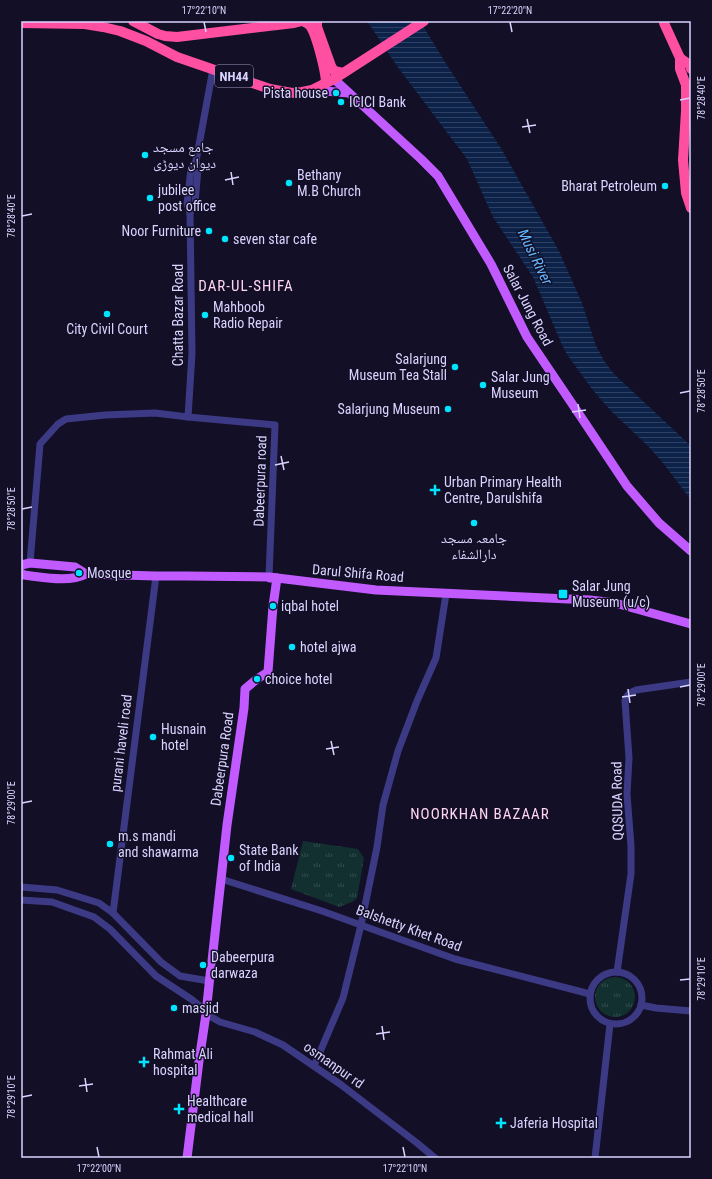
<svg xmlns="http://www.w3.org/2000/svg" width="712" height="1179" viewBox="0 0 712 1179" font-family="'Roboto Condensed','Noto Naskh Arabic',sans-serif">
<style>
.park{fill:url(#park-tufts)}
.water{fill:url(#water-rules)}
.lines{fill:none;stroke-linecap:round;stroke-linejoin:round}
.minor{stroke:#3d3a85;stroke-width:7}
.major{stroke:#c25bff;stroke-width:9}
.highway{stroke:#ff4fa3;stroke-width:10}
.ticks{fill:none;stroke:#d9d4ff;stroke-width:1.5}
.poi-dot{fill:#00e5ff;stroke:#130f26;stroke-width:1.5}
.labels{text-anchor:middle;stroke-width:3;stroke-linejoin:round;paint-order:stroke}
.shield{fill:#130f26;stroke:#9e99be;stroke-width:1}
.shield-label{font-size:13px;font-weight:bold;fill:#d9d4ff}
.poi-label{font-size:14px;fill:#d9d4ff;stroke:#130f26;text-anchor:start}
.street-label{font-size:14px;fill:#d9d4ff;stroke:#130f26}
.water-label{font-size:15px;font-style:italic;fill:#62b6ff;stroke:#130f26}
.neighbourhood-label{font-size:15px;letter-spacing:1px;fill:#ffd6f0;stroke:#130f26}
.neatline{fill:none;stroke:#d9d4ff;stroke-width:1.5}
.ticks-label{font-size:10px;text-anchor:middle;fill:#d9d4ff}
</style>
<defs>
<pattern id="park-tufts" width="24" height="20" patternUnits="userSpaceOnUse"><rect width="24" height="20" fill="#12302f"/><path d="M3 7l-1-3M5 7V3M7 7l1-3M15 17l-1-3M17 17v-4M19 17l1-3" fill="none" stroke="#344d4e"/></pattern>
<pattern id="water-rules" width="6" height="5" patternUnits="userSpaceOnUse"><rect width="6" height="5" fill="#0c2248"/><path d="M0 2.5h6" fill="none" stroke="#2f4163"/></pattern>
</defs>
<rect width="100%" height="100%" fill="#130f26"/>
<g class="park">
<polygon points="303,841 358,849 364,858 357,898 352,902 339,907 291,889"/>
<circle cx="615" cy="997" r="20"/>
</g>
<polygon class="water" points="367,21 420,21 445,62 502,150 559,251 582,303 596,346 605,362 614,374 691,446 691,500 663,463 648,446 611,411 592,389 568,356 562,345 533,277 493,217 467,159 397,66"/>
<g class="lines">
<g class="minor">
<polyline points="190,213 195,203 198,169 196,161 213,69"/>
<polyline points="188,417 192,353 190,213 187,204 191,169 196,161"/>
<polyline points="30,563 40,444 58,424 66,419 105,415 155,413 188,417 275,425 269,577"/>
<polyline points="221,879 322,911 455,959 590,994"/>
<polyline points="21,887 57,890 99,903 113,913 161,962 180,976 209,981"/>
<polyline points="21,900 52,902 94,917 110,929 156,976 191,999 200,1006 206,1014 220,1022 255,1032 283,1045 340,1084 417,1143 435,1158"/>
<polyline points="113,913 156,576"/>
<path d="M617,972L631,874V846L627,794L629,758L625,701C626,695 630,692 636,690L691,682"/>
<circle cx="616" cy="998" r="26"/>
<polyline points="641,1005 656,1008 691,1011"/>
<polyline points="314,1066 343,998 361,925 377,847 383,805 398,751 417,701 436,658 446,594"/>
<polyline points="595,1158 610,1024"/>
</g>
<g class="major">
<polyline points="334,79 421,159 438,176 491,264 527,337 579,414 627,486 659,523 691,551"/>
<polyline points="312,90 349,93"/>
<polyline points="21,565 30,563 75,567 86,574 156,576 186,576 269,577 376,590 590,600 615,603 691,624"/>
<path d="M21,573L24,575L31,576C47,578 71,582 86,574"/>
<polyline points="212,961 227,825 244,708 245,689 257,679 268,672 273,606 277,578 270,578"/>
<polyline points="187,1158 199,1061 206,1014 211,966"/>
</g>
<g class="highway">
<polyline points="133,21 158,34 165,36 177,37 294,23 302,21"/>
<path d="M303,21C306,23 309,24 311,27C317,37 326,72 326,83"/>
<polyline points="317,21 317,27 331,66 334,71 343,73"/>
<polyline points="21,23 85,24 103,27 120,31 146,41 177,57 270,89 292,93 302,92 312,90 334,79 424,21"/>
<polyline points="664,23 680,58 680,69 686,85 686,111 683,160 686,193 691,208"/>
<polyline points="680,58 690,65 691,69"/>
</g>
</g>
<path class="ticks" d="M204,22L206,32M510,22L512,32M680,100L690,98M527,119L530,133M522,127L536,125M231,172L233,185M225,180L239,177M22,216L32,214M680,393L690,391M578,404L580,418M572,412L586,410M281,456L284,470M275,465L289,462M22,509L32,507M680,687L690,685M628,689L630,703M622,697L636,695M331,741L334,755M326,749L339,747M22,803L32,801M680,980L690,979M382,1026L384,1040M376,1034L390,1032M85,1078L87,1092M79,1086L93,1084M22,1097L32,1095M97,1147L99,1157M403,1147L405,1157"/>
<g class="poi-dot">
<circle cx="336" cy="93" r="4"/>
<circle cx="341" cy="102" r="4"/>
<circle cx="145" cy="155" r="4"/>
<circle cx="289" cy="183" r="4"/>
<circle cx="665" cy="186" r="4"/>
<circle cx="150" cy="198" r="4"/>
<circle cx="209" cy="231" r="4"/>
<circle cx="225" cy="239" r="4"/>
<circle cx="107" cy="314" r="4"/>
<circle cx="205" cy="315" r="4"/>
<circle cx="455" cy="367" r="4"/>
<circle cx="483" cy="385" r="4"/>
<circle cx="448" cy="409" r="4"/>
<path d="M433 484h4v4h4v4h-4v4h-4v-4h-4v-4h4z"/>
<circle cx="474" cy="523" r="4"/>
<circle cx="79" cy="573" r="4"/>
<rect x="558" y="589" width="10" height="10" rx="2"/>
<circle cx="273" cy="606" r="4"/>
<circle cx="292" cy="647" r="4"/>
<circle cx="257" cy="679" r="4"/>
<circle cx="153" cy="737" r="4"/>
<circle cx="110" cy="844" r="4"/>
<circle cx="231" cy="858" r="4"/>
<circle cx="203" cy="965" r="4"/>
<circle cx="174" cy="1008" r="4"/>
<path d="M142 1056h4v4h4v4h-4v4h-4v-4h-4v-4h4z"/>
<path d="M177 1103h4v4h4v4h-4v4h-4v-4h-4v-4h4z"/>
<path d="M499 1117h4v4h4v4h-4v4h-4v-4h-4v-4h4z"/>
</g>
<g class="labels">
<rect class="shield" x="215" y="65" width="38" height="22" rx="3"/>
<g class="shield-label">
<text x="234" y="81">NH44</text>
</g>
<g class="poi-label">
<text x="328" y="98" text-anchor="end">Pista house</text>
<text x="349" y="107">ICICI Bank</text>
<text x="153" y="152">جامع مسجد<tspan x="153" dy="16">دیوان دیوڑی</tspan></text>
<text x="297" y="180">Bethany<tspan x="297" dy="16">M.B Church</tspan></text>
<text x="657" y="191" text-anchor="end">Bharat Petroleum</text>
<text x="158" y="195">jubilee<tspan x="158" dy="16">post office</tspan></text>
<text x="201" y="236" text-anchor="end">Noor Furniture</text>
<text x="233" y="244">seven star cafe</text>
<text x="213" y="312">Mahboob<tspan x="213" dy="16">Radio Repair</tspan></text>
<text x="107" y="334" text-anchor="middle">City Civil Court</text>
<text x="447" y="364" text-anchor="end">Salarjung<tspan x="447" dy="16">Museum Tea Stall</tspan></text>
<text x="491" y="382">Salar Jung<tspan x="491" dy="16">Museum</tspan></text>
<text x="440" y="414" text-anchor="end">Salarjung Museum</text>
<text x="444" y="487">Urban Primary Health<tspan x="444" dy="16">Centre, Darulshifa</tspan></text>
<text x="474" y="543" text-anchor="middle">جامعہ مسجد<tspan x="474" dy="16">دارالشفاء</tspan></text>
<text x="87" y="578">Mosque</text>
<text x="572" y="591">Salar Jung<tspan x="572" dy="16">Museum (u/c)</tspan></text>
<text x="281" y="611">iqbal hotel</text>
<text x="300" y="652">hotel ajwa</text>
<text x="265" y="684">choice hotel</text>
<text x="161" y="734">Husnain<tspan x="161" dy="16">hotel</tspan></text>
<text x="118" y="841">m.s mandi<tspan x="118" dy="16">and shawarma</tspan></text>
<text x="239" y="855">State Bank<tspan x="239" dy="16">of India</tspan></text>
<text x="211" y="962">Dabeerpura<tspan x="211" dy="16">darwaza</tspan></text>
<text x="182" y="1013">masjid</text>
<text x="153" y="1059">Rahmat Ali<tspan x="153" dy="16">hospital</tspan></text>
<text x="187" y="1106">Healthcare<tspan x="187" dy="16">medical hall</tspan></text>
<text x="510" y="1128">Jaferia Hospital</text>
</g>
<g class="street-label">
<text transform="translate(528 305) rotate(62)" y="5">Salar Jung Road</text>
<text transform="translate(178 315) rotate(-90)" y="5">Chatta Bazar Road</text>
<text transform="translate(260 481) rotate(-88)" y="5">Dabeerpura road</text>
<text transform="translate(358 573) rotate(5)" y="5">Darul Shifa Road</text>
<text transform="translate(121 743) rotate(-83)" y="5">purani haveli road</text>
<text transform="translate(222 759) rotate(-82)" y="5">Dabeerpura Road</text>
<text transform="translate(617 801) rotate(-91)" y="5">QQSUDA Road</text>
<text transform="translate(409 928) rotate(20)" y="5">Balshetty Khet Road</text>
<text transform="translate(334 1065) rotate(35)" y="5">osmanpur rd</text>
</g>
<g class="water-label">
<text transform="translate(535 257) rotate(64)" y="5">Musi River</text>
</g>
<g class="neighbourhood-label">
<text x="246" y="291">DAR-UL-SHIFA</text>
<text x="480" y="819">NOORKHAN BAZAAR</text>
</g>
</g>
<rect width="712" height="1179" fill="none" stroke="#130f26" stroke-width="44"/>
<rect x="22" y="22" width="668" height="1135" class="neatline"/>
<g class="ticks-label">
<text x="204" y="14">17°22'10"N</text>
<text x="510" y="14">17°22'20"N</text>
<text transform="translate(701 98) rotate(-90)" y="4">78°28'40"E</text>
<text transform="translate(11 216) rotate(-90)" y="4">78°28'40"E</text>
<text transform="translate(701 391) rotate(-90)" y="4">78°28'50"E</text>
<text transform="translate(11 509) rotate(-90)" y="4">78°28'50"E</text>
<text transform="translate(701 685) rotate(-90)" y="4">78°29'00"E</text>
<text transform="translate(11 803) rotate(-90)" y="4">78°29'00"E</text>
<text transform="translate(701 979) rotate(-90)" y="4">78°29'10"E</text>
<text transform="translate(11 1097) rotate(-90)" y="4">78°29'10"E</text>
<text x="99" y="1172">17°22'00"N</text>
<text x="405" y="1172">17°22'10"N</text>
</g>
</svg>
